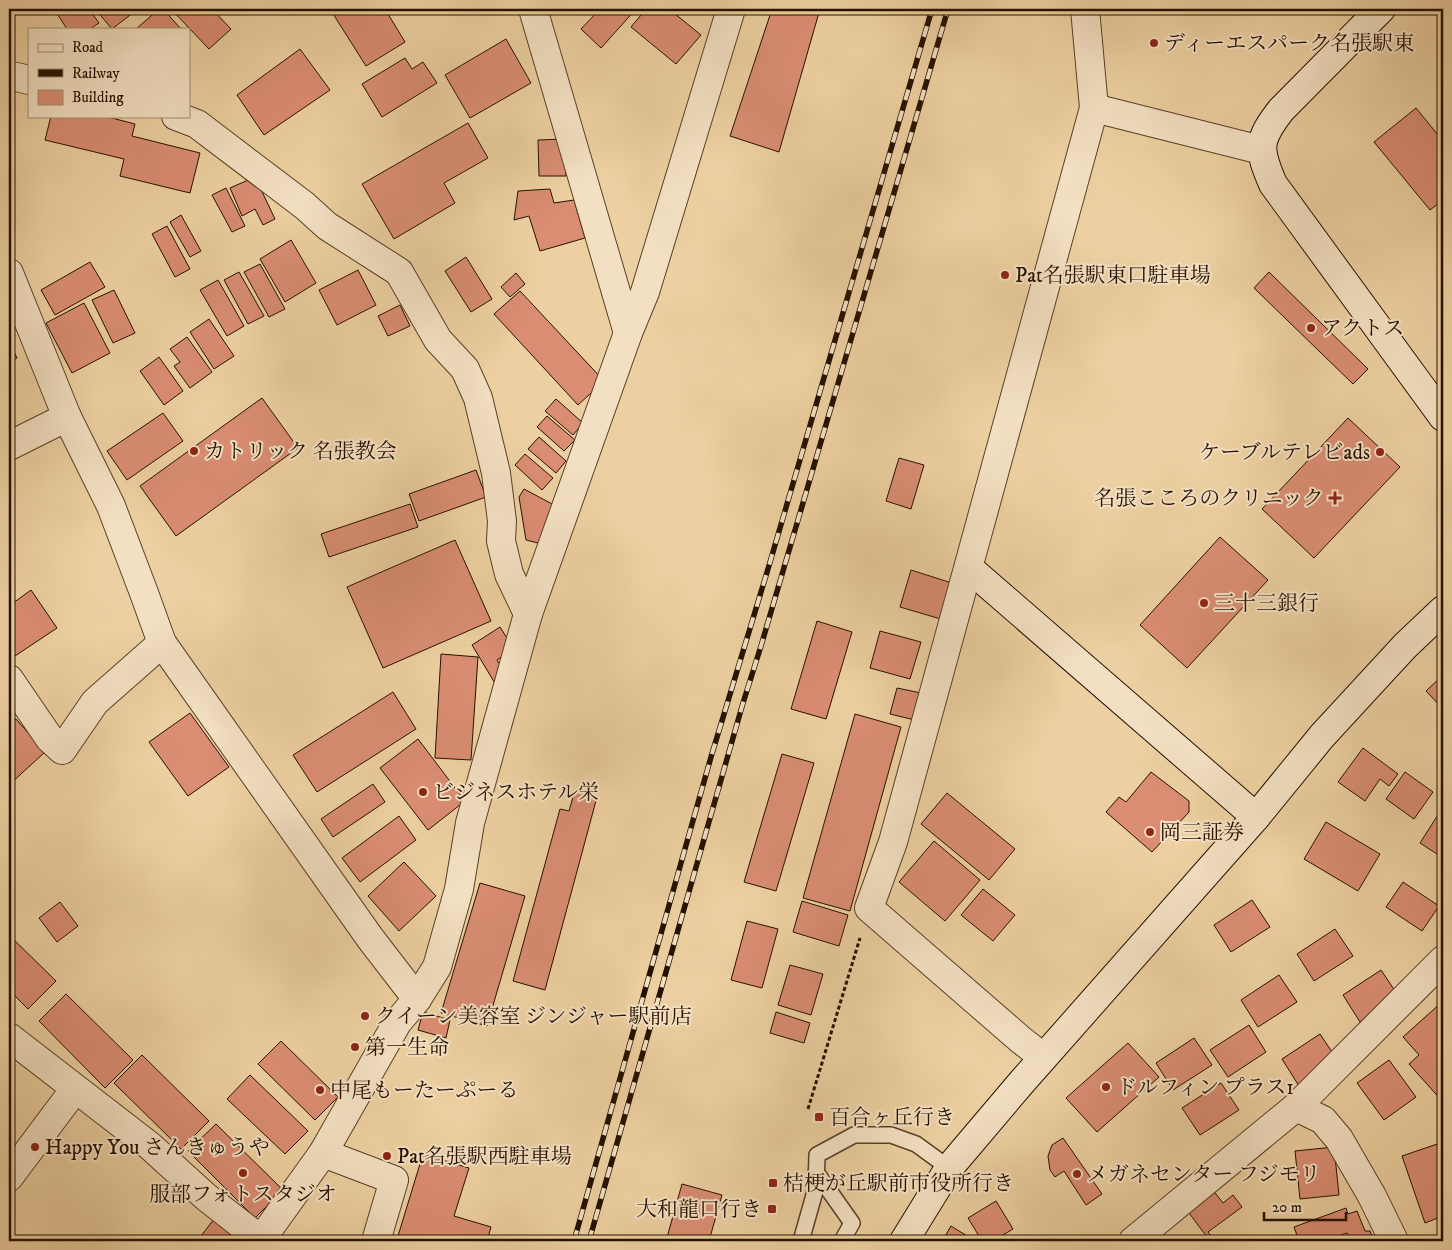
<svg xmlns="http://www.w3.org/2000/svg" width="1452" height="1250" viewBox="0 0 1452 1250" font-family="'IM FELL DW Pica','Noto Serif JP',serif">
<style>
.building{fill:#da8d73;stroke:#251000}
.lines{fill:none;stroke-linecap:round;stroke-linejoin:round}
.lane-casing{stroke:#574028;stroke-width:18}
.street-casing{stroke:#574028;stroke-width:30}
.secondary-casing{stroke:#251000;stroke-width:30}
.path{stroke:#251000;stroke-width:3;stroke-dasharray:4 2.5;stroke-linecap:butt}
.lane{stroke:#f3e0c2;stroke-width:15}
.street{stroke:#f3e0c2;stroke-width:28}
.secondary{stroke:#f3e0c2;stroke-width:28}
.rail-casing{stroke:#251000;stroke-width:5.5}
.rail{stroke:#f3e0c2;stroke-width:4;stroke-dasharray:11;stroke-linecap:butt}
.poi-dot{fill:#8f2418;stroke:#f3e0c2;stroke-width:2}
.labels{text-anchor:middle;stroke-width:4;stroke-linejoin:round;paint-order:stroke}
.poi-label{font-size:21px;fill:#251000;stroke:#f3e0c2;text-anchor:start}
</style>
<rect width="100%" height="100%" fill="#edd0a1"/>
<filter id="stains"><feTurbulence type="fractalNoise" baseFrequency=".004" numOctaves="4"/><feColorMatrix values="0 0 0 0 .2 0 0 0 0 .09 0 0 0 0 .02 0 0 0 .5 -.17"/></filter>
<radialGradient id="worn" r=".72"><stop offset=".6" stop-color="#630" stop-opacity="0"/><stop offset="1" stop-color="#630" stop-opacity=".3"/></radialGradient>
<g class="building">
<polygon points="54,9 89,9 99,23 90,29 67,29"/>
<polygon points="95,9 138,9 112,29"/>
<polygon points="159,9 163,9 181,29 136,29"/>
<polygon points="171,9 212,9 231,29 209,49"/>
<polygon points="330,9 385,9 405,42 366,66"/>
<polygon points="600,9 636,9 601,48 581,29"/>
<polygon points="646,9 669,9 701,35 676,64 631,27"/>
<polygon points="772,9 820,9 779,152 730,136"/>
<polygon points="506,39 531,83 470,118 445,75"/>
<polygon points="300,49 330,90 264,135 237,95"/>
<polygon points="405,58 412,69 423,62 437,83 382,117 362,84"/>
<polygon points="1416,108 1443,141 1443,200 1430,210 1374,142"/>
<polygon points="51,116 104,116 135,124 132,136 200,153 190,193 120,176 124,159 45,140"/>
<polygon points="468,123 488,158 444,183 455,203 394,239 362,184"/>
<polygon points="565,139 566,176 539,176 538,140"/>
<polygon points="255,177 275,219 263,225 255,209 242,216 230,188"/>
<polygon points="226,188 245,226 232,232 212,195"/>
<polygon points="550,189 554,203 574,200 585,238 540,251 529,216 514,220 518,191"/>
<polygon points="181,215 201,251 190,257 170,222"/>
<polygon points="167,226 190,269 175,277 152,234"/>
<polygon points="291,240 316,283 285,302 260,259"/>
<polygon points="466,257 492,299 471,312 445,271"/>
<polygon points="90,262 105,287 55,315 41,290"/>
<polygon points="260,264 285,309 269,317 244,272"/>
<polygon points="358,270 376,305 337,325 319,290"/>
<polygon points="239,272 264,316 248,324 224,280"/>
<polygon points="1269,272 1368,369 1353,384 1254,288"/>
<polygon points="516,273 525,284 510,297 501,287"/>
<polygon points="218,280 244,326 227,336 200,290"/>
<polygon points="114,290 135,333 113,343 92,300"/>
<polygon points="520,291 604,381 578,405 494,314"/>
<polygon points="84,303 110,353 72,373 46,323"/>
<polygon points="400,305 410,326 388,336 378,316"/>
<polygon points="209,319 234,356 214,369 190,332"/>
<polygon points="187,337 212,372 190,388 174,366 180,362 170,349"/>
<polygon points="9,342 17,358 9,362"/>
<polygon points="159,357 183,391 164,405 140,371"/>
<polygon points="262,398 298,448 176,536 140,486"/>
<polygon points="556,399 583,423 573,435 545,411"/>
<polygon points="163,413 183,441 127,480 107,451"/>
<polygon points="547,416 575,440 564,451 537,427"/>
<polygon points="1348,418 1400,467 1314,558 1262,509"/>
<polygon points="539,437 566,461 556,473 528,449"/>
<polygon points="525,454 553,478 542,490 515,465"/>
<polygon points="899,458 924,465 911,509 886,501"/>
<polygon points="476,470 486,497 419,521 409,494"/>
<polygon points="524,489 556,506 546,545 526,540 519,497"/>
<polygon points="410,504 418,527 329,557 321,534"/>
<polygon points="1220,537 1268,580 1187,668 1140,625"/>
<polygon points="455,540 491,621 383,668 347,587"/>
<polygon points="911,570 955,584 944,620 900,607"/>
<polygon points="31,590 57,628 15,656 9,648 9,606"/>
<polygon points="817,621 852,632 826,719 791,709"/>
<polygon points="500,627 514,649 497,660 508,678 496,685 472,645"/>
<polygon points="880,631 921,642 910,679 870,668"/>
<polygon points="441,654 478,657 471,760 435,758"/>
<polygon points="1443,675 1443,709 1426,691"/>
<polygon points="897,688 926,694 919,721 890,714"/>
<polygon points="393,692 416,729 317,792 293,755"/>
<polygon points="190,713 229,767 188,796 149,742"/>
<polygon points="855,714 901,727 850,911 803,898"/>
<polygon points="16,719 45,752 9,785 9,726"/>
<polygon points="418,739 465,801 428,830 380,768"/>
<polygon points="1363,748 1398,774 1389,786 1380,779 1365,801 1338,782"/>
<polygon points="782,754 814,763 776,891 744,882"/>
<polygon points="1151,772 1189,801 1189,812 1152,852 1106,812 1119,797 1126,802"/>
<polygon points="1405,772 1433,792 1414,819 1386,799"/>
<polygon points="373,784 385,802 333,837 321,819"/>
<polygon points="575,790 597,797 545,990 513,981 560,809 569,811"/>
<polygon points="947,793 1015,849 989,880 921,824"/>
<polygon points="1443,807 1443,858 1420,843"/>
<polygon points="399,816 416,840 360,882 342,858"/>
<polygon points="1326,822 1380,854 1358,891 1304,859"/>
<polygon points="934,841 980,880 945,921 899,882"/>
<polygon points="404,862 436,896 399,931 368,896"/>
<polygon points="1403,882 1439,906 1422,931 1386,907"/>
<polygon points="480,883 525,896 487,1026 441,1013"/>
<polygon points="983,889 1015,915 993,941 961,915"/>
<polygon points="1252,900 1270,927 1231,952 1214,925"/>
<polygon points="802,901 848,915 839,946 793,932"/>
<polygon points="60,902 78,926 57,942 39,918"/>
<polygon points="747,921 778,929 762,988 731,980"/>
<polygon points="1335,929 1353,956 1314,981 1297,954"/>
<polygon points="9,935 56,981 28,1009 9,990"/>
<polygon points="790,965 823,974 811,1015 778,1005"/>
<polygon points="1381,970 1399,997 1360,1022 1343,995"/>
<polygon points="1279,975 1297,1002 1258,1027 1241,1000"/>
<polygon points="66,994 133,1060 105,1088 39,1021"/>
<polygon points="1443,1001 1443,1102 1409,1064 1419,1055 1403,1037"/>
<polygon points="423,1012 450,1020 446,1038 418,1030"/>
<polygon points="776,1012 810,1023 804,1043 770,1033"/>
<polygon points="1249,1025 1266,1052 1228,1077 1210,1050"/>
<polygon points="1320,1034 1338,1061 1299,1086 1282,1059"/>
<polygon points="1194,1038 1212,1065 1173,1090 1156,1063"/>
<polygon points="281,1041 338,1097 315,1120 258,1064"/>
<polygon points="1128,1043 1159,1077 1097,1132 1066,1098"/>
<polygon points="142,1055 209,1121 181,1149 114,1083"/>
<polygon points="1389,1060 1416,1097 1384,1120 1357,1083"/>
<polygon points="250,1075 308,1131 285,1154 227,1099"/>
<polygon points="1221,1083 1239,1110 1200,1135 1182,1108"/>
<polygon points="216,1124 283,1190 255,1218 188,1151"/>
<polygon points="1063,1138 1102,1194 1086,1205 1064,1171 1055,1177 1050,1170 1048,1156 1052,1145"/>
<polygon points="9,1141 18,1148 9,1159"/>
<polygon points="1443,1142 1443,1216 1425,1223 1402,1156"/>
<polygon points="1334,1147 1339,1195 1300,1199 1295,1151"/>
<polygon points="423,1154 469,1168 454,1216 491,1227 487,1241 416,1241 398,1236"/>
<polygon points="682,1184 722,1195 709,1241 666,1241"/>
<polygon points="1209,1185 1223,1203 1233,1195 1242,1207 1208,1232 1215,1241 1210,1241 1186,1209"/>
<polygon points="996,1201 1013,1229 993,1241 982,1241 968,1218"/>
<polygon points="1346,1208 1348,1214 1357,1211 1365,1231 1370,1231 1374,1241 1351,1241 1347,1233 1324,1241 1299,1241 1294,1227"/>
<polygon points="218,1214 252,1241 197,1241"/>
<polygon points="951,1226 972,1239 969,1241 944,1241 943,1240"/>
</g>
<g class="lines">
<defs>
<g id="lane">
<polyline points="816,1172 852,1223 842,1241"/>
<polyline points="801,1241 816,1188 817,1155 854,1135 891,1135 916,1144 949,1168"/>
</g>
<g id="street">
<polyline points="533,9 628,333"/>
<polyline points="9,77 12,76 29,80"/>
<polyline points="1094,108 1261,150"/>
<polyline points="176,116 197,124 305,206 327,226 399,272 438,340 465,369 478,398 496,473 502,521 501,541 509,574 528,614"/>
<polyline points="9,273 67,417 111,506 144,593 162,643 370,938 417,999"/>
<polyline points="9,446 67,417"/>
<polyline points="9,679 50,739 62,750 95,702 162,643"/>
<polyline points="9,1037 150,1146 206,1197 261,1240"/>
<polyline points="1043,1057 1021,1040 869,908 893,842 1094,108 1085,9"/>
<polyline points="1296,1107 1323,1120 1339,1139 1372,1196 1394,1241"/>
<polyline points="323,1153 394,1180 376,1241"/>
<polyline points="9,1177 75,1089"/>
<polyline points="260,1241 323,1153 397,1023 417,999 437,967 459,889 470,823 528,614 628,333 645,292 731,9"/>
<polyline points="1133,1241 1296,1107 1443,960"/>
</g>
<g id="secondary">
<path d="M1381,9L1281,110C1257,141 1258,149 1273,184L1443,417"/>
<polyline points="969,568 1256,817"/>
<polyline points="904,1241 949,1168 1021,1083 1256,817 1322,736 1405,646 1443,610"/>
</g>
</defs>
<use href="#lane" class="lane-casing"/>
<use href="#street" class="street-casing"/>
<use href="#secondary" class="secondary-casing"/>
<polyline class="path" points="808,1109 860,938"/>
<use href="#lane" class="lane"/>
<use href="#street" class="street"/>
<use href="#secondary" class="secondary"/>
<defs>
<g id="rail">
<polyline points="574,1241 711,757 768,569 932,9"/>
<polyline points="589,1241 743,703 761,646 948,9"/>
</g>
</defs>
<use href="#rail" class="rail-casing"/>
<use href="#rail" class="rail"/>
</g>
<g class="poi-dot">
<circle cx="1154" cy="43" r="5"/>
<circle cx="1005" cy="275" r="5"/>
<circle cx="1311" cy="328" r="5"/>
<circle cx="194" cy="451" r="5"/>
<circle cx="1380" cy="452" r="5"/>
<path d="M1332.5 490.5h5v5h5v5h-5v5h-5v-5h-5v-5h5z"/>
<circle cx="1204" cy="603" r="5"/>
<circle cx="423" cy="792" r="5"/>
<circle cx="1150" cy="832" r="5"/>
<circle cx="365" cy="1016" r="5"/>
<circle cx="355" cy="1047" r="5"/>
<circle cx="1106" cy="1087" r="5"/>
<circle cx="320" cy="1090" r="5"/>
<rect x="814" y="1112" width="10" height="10" rx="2.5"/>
<circle cx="35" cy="1147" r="5"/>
<circle cx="387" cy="1156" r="5"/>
<circle cx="243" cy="1173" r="5"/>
<circle cx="1077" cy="1174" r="5"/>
<rect x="768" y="1178" width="10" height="10" rx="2.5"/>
<rect x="767" y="1204" width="10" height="10" rx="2.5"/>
</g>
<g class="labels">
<g class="poi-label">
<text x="1164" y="50">ディーエスパーク名張駅東</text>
<text x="1015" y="282">Pat名張駅東口駐車場</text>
<text x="1321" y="335">アクトス</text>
<text x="204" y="458">カトリック 名張教会</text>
<text x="1370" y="459" text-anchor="end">ケーブルテレビads</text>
<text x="1324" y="505" text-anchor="end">名張こころのクリニック</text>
<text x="1214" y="610">三十三銀行</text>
<text x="433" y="799">ビジネスホテル栄</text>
<text x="1160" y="839">岡三証券</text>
<text x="375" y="1023">クイーン美容室 ジンジャー駅前店</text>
<text x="365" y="1054">第一生命</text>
<text x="1116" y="1094">ドルフィン プラス1</text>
<text x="330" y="1097">中尾もーたーぷーる</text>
<text x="829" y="1124">百合ヶ丘行き</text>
<text x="45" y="1154">Happy You さんきゅうや</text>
<text x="397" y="1163">Pat名張駅西駐車場</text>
<text x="1087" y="1181">メガネセンター フジモリ</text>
<text x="783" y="1190">桔梗が丘駅前市役所行き</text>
<text x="243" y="1201" text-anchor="middle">服部フォトスタジオ</text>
<text x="762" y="1216" text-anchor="end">大和龍口行き</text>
</g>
</g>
<rect width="1452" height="1250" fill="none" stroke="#edd0a1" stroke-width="30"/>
<rect x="10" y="10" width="1432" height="1230" fill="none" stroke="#251000" stroke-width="2.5"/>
<rect x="15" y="15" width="1422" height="1220" fill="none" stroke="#251000"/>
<rect x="28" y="28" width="162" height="90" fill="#f3e0c2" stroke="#a18d74"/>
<rect x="38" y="44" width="25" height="8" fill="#f3e0c2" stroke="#a18d74"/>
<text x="72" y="52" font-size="15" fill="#251000">Road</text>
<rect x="38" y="69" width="25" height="8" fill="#251000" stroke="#a18d74"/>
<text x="72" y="78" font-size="15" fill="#251000">Railway</text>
<rect x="38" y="90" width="25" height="15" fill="#da8d73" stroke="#a18d74"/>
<text x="72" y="102" font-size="15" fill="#251000">Building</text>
<path d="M1264 1212v8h82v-8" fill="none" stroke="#251000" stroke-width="2.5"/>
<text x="1272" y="1212" font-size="15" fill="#251000" stroke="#f3e0c2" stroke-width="4" paint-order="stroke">20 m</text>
<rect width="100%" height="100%" filter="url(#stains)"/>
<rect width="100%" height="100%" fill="url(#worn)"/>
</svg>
